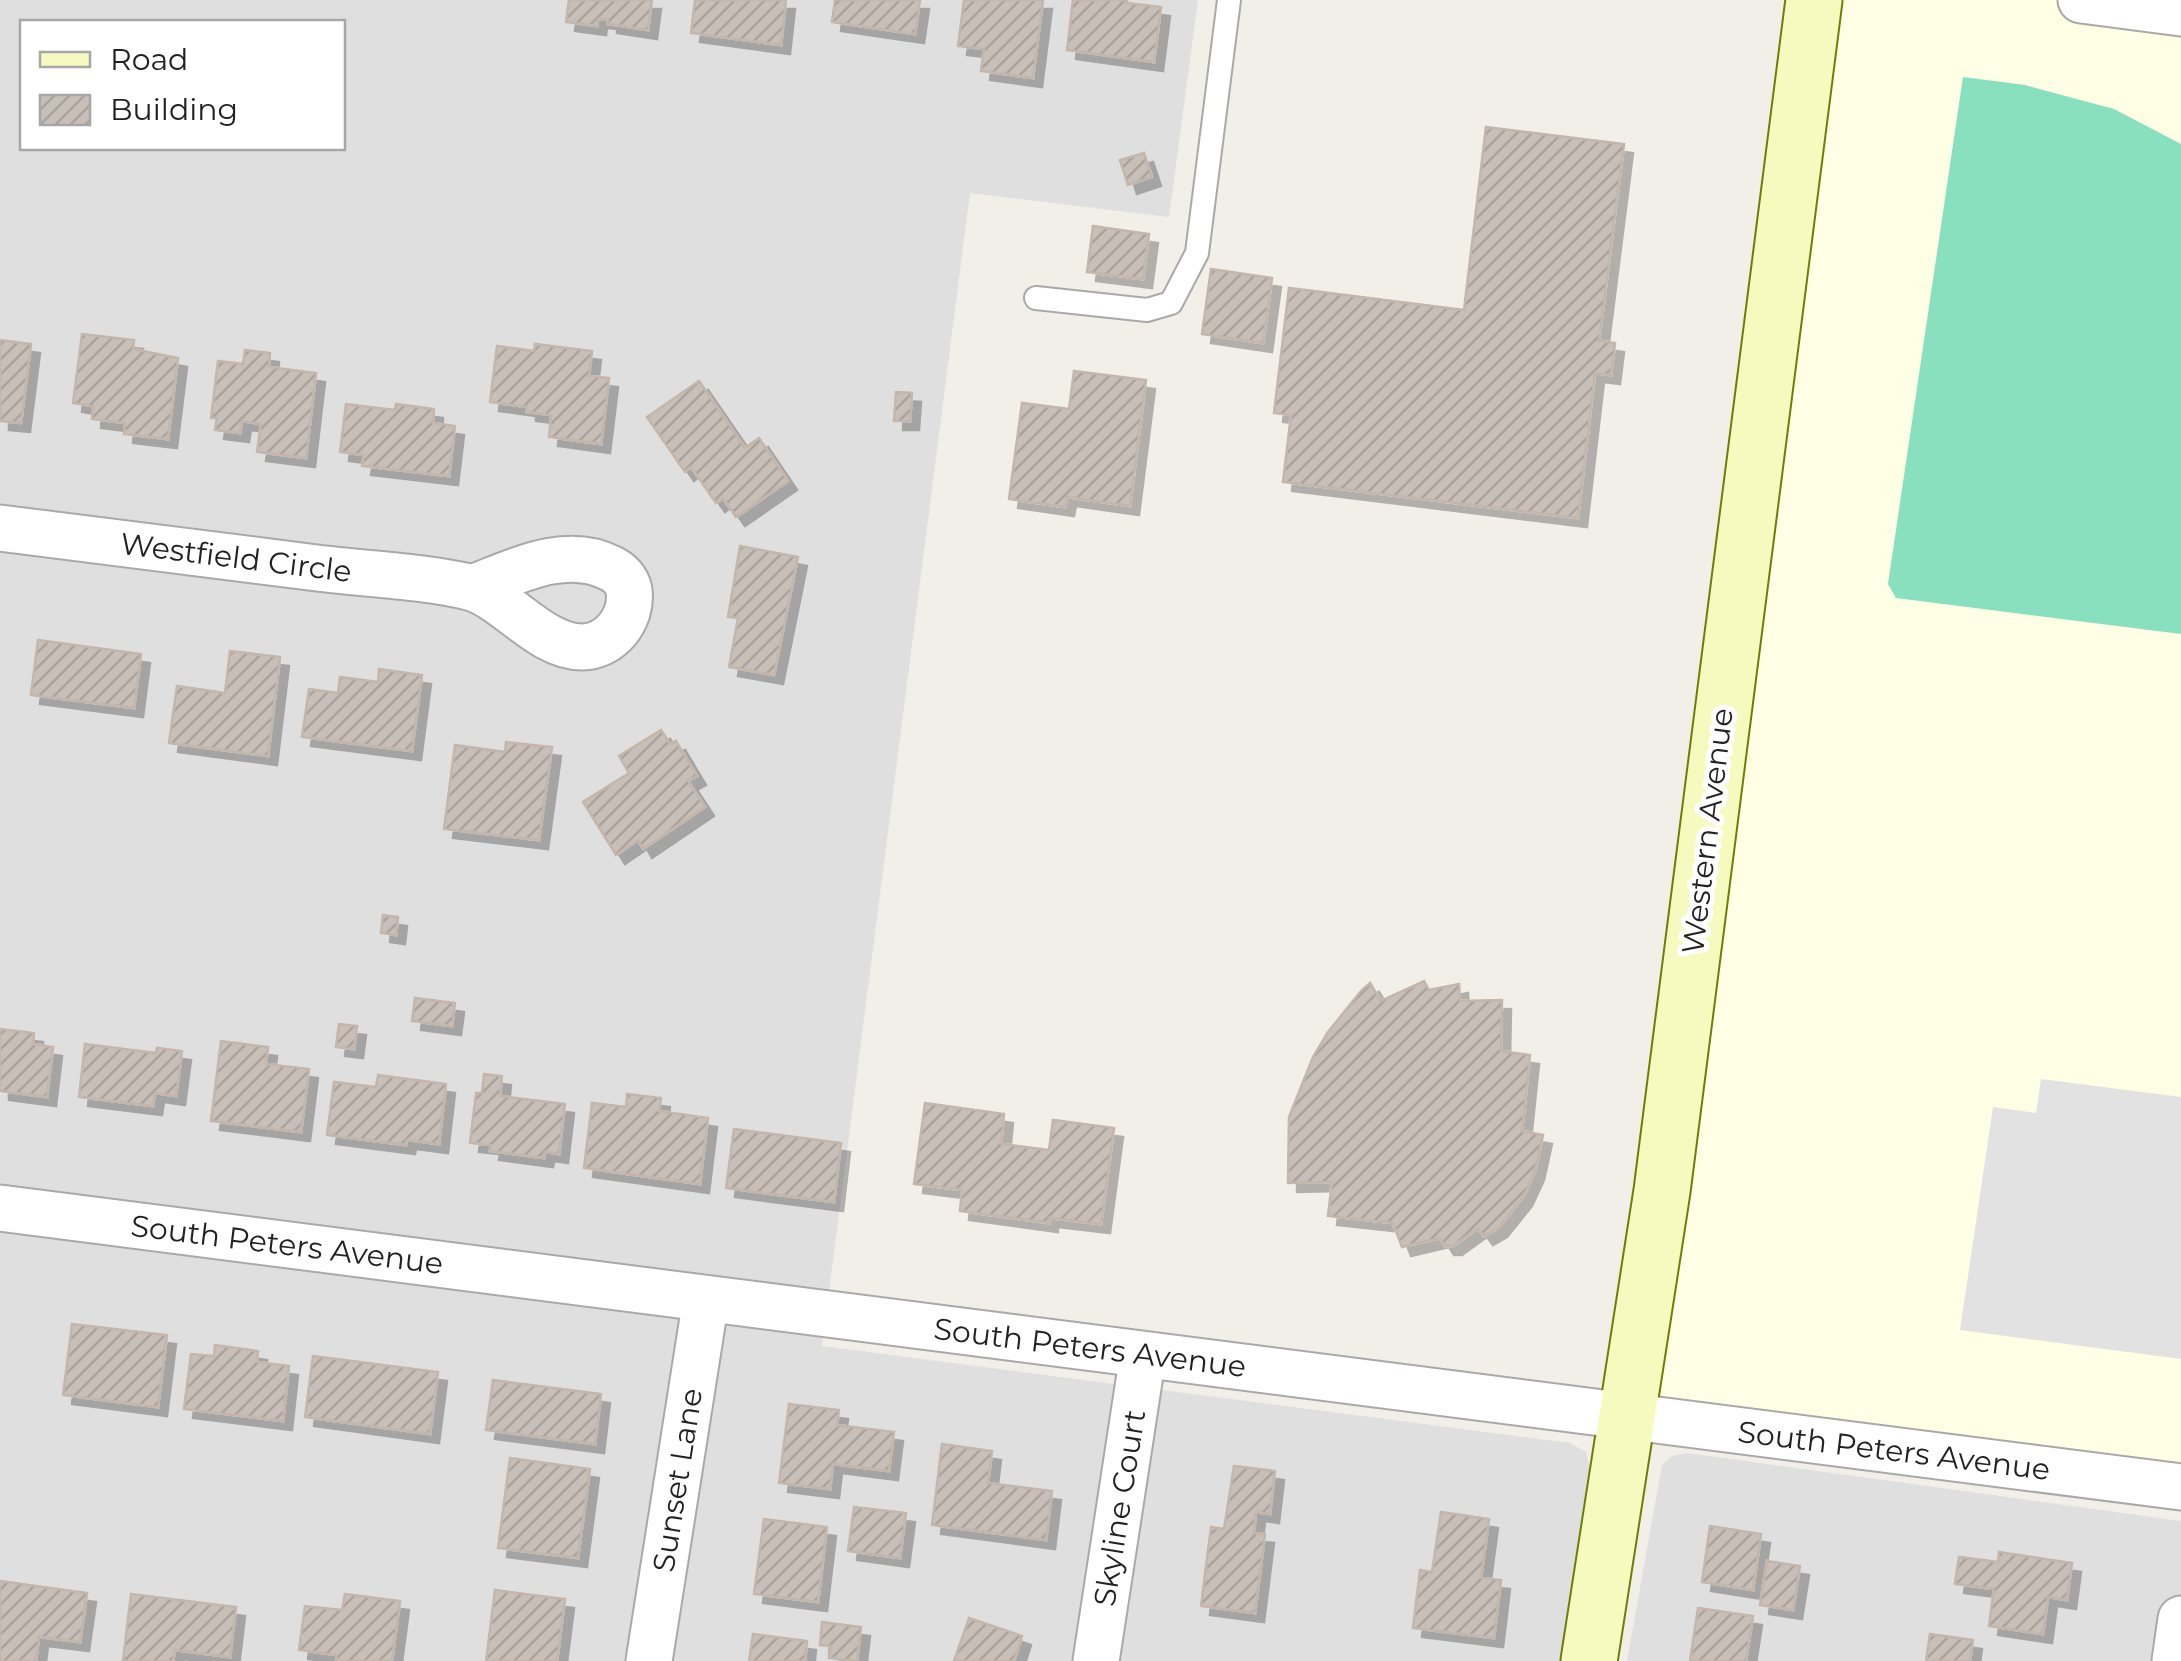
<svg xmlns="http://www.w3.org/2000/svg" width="2181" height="1661" viewBox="0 0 2181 1661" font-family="Montserrat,sans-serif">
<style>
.residential{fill:#e0dfdf;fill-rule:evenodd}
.education{fill:#ffffe5}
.pitch{fill:#88e0be}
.parking{fill:#e2e2e2}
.building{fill:url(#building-hatch);stroke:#c4b6ab;stroke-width:2.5;filter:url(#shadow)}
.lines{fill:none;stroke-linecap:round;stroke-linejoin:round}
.lane-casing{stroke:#a9a9a9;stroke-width:26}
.street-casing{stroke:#a9a9a9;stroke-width:49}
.secondary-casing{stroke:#707d05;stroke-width:59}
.lane{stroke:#fff;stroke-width:22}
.street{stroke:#fff;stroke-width:45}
.secondary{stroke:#f7fabf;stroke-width:55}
.labels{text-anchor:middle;stroke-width:10;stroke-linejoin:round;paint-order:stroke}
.street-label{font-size:30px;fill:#222;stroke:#fff}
</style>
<defs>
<pattern id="building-hatch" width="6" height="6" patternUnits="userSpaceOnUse" patternTransform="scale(2.5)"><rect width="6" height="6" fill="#c7bfb8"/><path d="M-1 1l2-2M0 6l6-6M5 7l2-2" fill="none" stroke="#aba49e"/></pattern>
<filter id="shadow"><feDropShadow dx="9" dy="9" stdDeviation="0" flood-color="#0004"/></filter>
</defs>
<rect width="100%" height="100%" fill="#f2efe9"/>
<g class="residential">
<path d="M0,0H1198L1169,217L970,193L822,1346L1570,1443L1586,1452L1592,1477L1562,1661H0ZM22,22H342V148H22Z"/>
<polygon points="1687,1453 2181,1521 2181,1661 1627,1661 1662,1465 1672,1456"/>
</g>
<polygon class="education" points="1814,0 2080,0 2181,13 2181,1488 1627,1417"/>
<polygon class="pitch" points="1963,77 2025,85 2114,109 2181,144 2181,634 1896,598 1888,584"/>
<polygon class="parking" points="2041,1079 2181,1097 2181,1359 1960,1330 1993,1107 2036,1113"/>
<g class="building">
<polygon points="569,0 652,0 648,30 608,24 608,20 598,19 597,26 566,22"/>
<polygon points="695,0 786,0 781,45 691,33"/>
<polygon points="835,0 920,0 915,34 832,22"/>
<polygon points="964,0 1043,0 1033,78 981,71 984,49 958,46"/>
<polygon points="1073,0 1127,0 1127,3 1161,7 1154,62 1067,50"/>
<polygon points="1486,127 1624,144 1599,341 1615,343 1611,375 1595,373 1578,518 1283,482 1291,415 1274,413 1289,288 1464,310"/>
<polygon points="1144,153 1152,177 1128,185 1120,160"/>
<polygon points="1093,226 1149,234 1143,279 1087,272"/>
<polygon points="1211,269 1272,278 1263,343 1202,334"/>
<polygon points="82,334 134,340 133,349 178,358 168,439 124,434 125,423 92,419 93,406 73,403"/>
<polygon points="0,340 31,344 21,423 0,421"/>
<polygon points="535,344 592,351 589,376 609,378 601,444 549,437 551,415 527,412 527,407 490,402 497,346 534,351"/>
<polygon points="245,350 270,353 269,367 316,373 306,458 257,452 261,424 242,421 240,433 215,430 217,418 211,418 218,361 243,364"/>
<polygon points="1074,371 1146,380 1130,506 1067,497 1065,507 1009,499 1022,403 1069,409"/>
<polygon points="699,381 745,448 759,438 788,481 736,517 723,498 716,503 691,467 685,472 647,417"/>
<polygon points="896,392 912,393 910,421 894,421"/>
<polygon points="346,404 395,410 396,404 434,409 433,423 455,426 449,476 362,466 364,455 340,452"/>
<polygon points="740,546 798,557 774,675 729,667 738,618 728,617"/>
<polygon points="38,640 141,654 134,708 31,695"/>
<polygon points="230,651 280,657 268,756 169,743 177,686 225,693"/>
<polygon points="379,669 422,675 412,751 302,737 309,689 338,693 340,677 378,682"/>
<polygon points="661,730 670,744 676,741 697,776 688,781 705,807 643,849 638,840 616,855 583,802 629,773 619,756"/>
<polygon points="506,742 552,747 539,840 444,829 455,745 505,752"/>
<polygon points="383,915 398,917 396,935 381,933"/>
<polygon points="1424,981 1429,990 1459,984 1460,1001 1502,1000 1501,1051 1530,1055 1522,1131 1543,1135 1535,1171 1523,1197 1498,1228 1484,1236 1478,1228 1453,1246 1445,1246 1440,1238 1402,1247 1393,1223 1328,1216 1332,1182 1288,1183 1289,1117 1313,1057 1328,1032 1361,991 1370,983 1381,1001"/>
<polygon points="415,998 455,1003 452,1026 412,1021"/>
<polygon points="339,1024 357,1026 354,1049 336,1047"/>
<polygon points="0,1029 34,1033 33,1044 53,1047 47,1097 0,1091"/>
<polygon points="221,1041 268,1047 266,1064 309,1069 301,1132 211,1121"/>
<polygon points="85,1044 156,1053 157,1048 182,1051 176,1096 155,1093 153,1106 79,1097"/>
<polygon points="484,1074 502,1076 500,1096 565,1104 559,1154 545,1152 544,1158 490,1151 491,1145 470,1143 476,1093 482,1093"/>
<polygon points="378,1075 446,1084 439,1144 407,1140 406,1145 327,1135 334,1082 376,1087"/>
<polygon points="627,1094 661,1098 659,1111 708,1118 700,1184 584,1168 592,1103 626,1107"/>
<polygon points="925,1103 1004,1114 1001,1144 1049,1150 1053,1120 1114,1128 1101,1224 1049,1218 1049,1223 960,1211 962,1190 914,1184"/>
<polygon points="734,1129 841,1143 834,1202 726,1188"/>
<polygon points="72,1324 167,1335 158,1407 63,1395"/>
<polygon points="215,1345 258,1351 257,1362 289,1366 283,1421 184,1409 191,1354 214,1356"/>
<polygon points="313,1356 438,1372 430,1434 305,1417"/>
<polygon points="493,1380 601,1394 595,1444 486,1430"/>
<polygon points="789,1404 839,1410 837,1425 894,1432 889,1471 833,1464 830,1489 779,1483"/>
<polygon points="942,1444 992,1451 988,1483 1052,1491 1046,1540 932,1525"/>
<polygon points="510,1458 590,1469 578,1558 498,1548"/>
<polygon points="1234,1466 1275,1471 1270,1514 1256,1512 1254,1533 1265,1534 1255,1613 1201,1606 1211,1527 1224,1529"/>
<polygon points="854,1507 906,1513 900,1558 848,1551"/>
<polygon points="1441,1512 1489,1519 1481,1578 1501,1580 1494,1638 1413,1628 1420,1570 1432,1572"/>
<polygon points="764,1519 827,1527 818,1602 754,1594"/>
<polygon points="1710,1526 1761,1534 1753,1590 1702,1582"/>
<polygon points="1999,1552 2072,1563 2067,1600 2048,1597 2043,1634 1989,1626 1994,1589 1955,1584 1959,1557 1998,1562"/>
<polygon points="1767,1561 1800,1566 1793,1610 1760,1605"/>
<polygon points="0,1581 87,1593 80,1642 39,1637 36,1661 0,1661"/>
<polygon points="495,1590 565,1599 557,1661 486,1661"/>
<polygon points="131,1594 236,1607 230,1657 175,1650 173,1661 123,1661"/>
<polygon points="345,1594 400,1601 392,1661 336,1661 337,1655 299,1650 305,1606 342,1610"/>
<polygon points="1698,1608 1753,1616 1746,1661 1690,1661"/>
<polygon points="969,1618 1022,1636 1014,1661 954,1661"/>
<polygon points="822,1622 861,1627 857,1661 829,1658 831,1646 820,1645"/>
<polygon points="753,1634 807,1641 805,1661 749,1661"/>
<polygon points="1930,1634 1973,1640 1970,1661 1926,1661"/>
</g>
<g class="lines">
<defs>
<polyline id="lane" points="1036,298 1147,310 1171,303 1197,253 1229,0"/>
<g id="street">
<polyline points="2081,0 2181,13"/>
<path d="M0,528C106,542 212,555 317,568C365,574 423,576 469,587C505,596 540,647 582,647C610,647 633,619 629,590C627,580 619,572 610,568C566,545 515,572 472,588"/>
<polyline points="0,1208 2181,1487"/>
<polyline points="649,1661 706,1299"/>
<polyline points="1096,1661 1143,1355"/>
<polyline points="2175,1661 2181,1619"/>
</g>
<polyline id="secondary" points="1589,1661 1662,1191 1814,0"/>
</defs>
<use href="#lane" class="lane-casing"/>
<use href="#street" class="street-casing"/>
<use href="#secondary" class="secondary-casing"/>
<use href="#lane" class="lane"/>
<use href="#street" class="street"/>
<use href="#secondary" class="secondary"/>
</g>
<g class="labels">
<g class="street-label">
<text transform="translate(236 558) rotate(7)" y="10">Westfield Circle</text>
<text transform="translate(1708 831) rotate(-83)" y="10">Western Avenue</text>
<text transform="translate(287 1245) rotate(7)" y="10">South Peters Avenue</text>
<text transform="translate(1090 1348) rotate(7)" y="10">South Peters Avenue</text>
<text transform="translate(1894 1451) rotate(7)" y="10">South Peters Avenue</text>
<text transform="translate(678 1480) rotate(-81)" y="10">Sunset Lane</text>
<text transform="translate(1120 1508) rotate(-81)" y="10">Skyline Court</text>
</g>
</g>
<rect x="20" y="20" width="325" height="130" fill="#ffffff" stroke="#a7a7a7" stroke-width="2.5"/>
<rect x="40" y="52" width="50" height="15" fill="#f7fabf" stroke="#a7a7a7" stroke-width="2.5"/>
<text x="110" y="70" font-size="30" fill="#222222">Road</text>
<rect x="40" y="95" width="50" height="30" fill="url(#building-hatch)" stroke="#a7a7a7" stroke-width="2.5"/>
<text x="110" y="120" font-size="30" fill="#222222">Building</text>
</svg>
